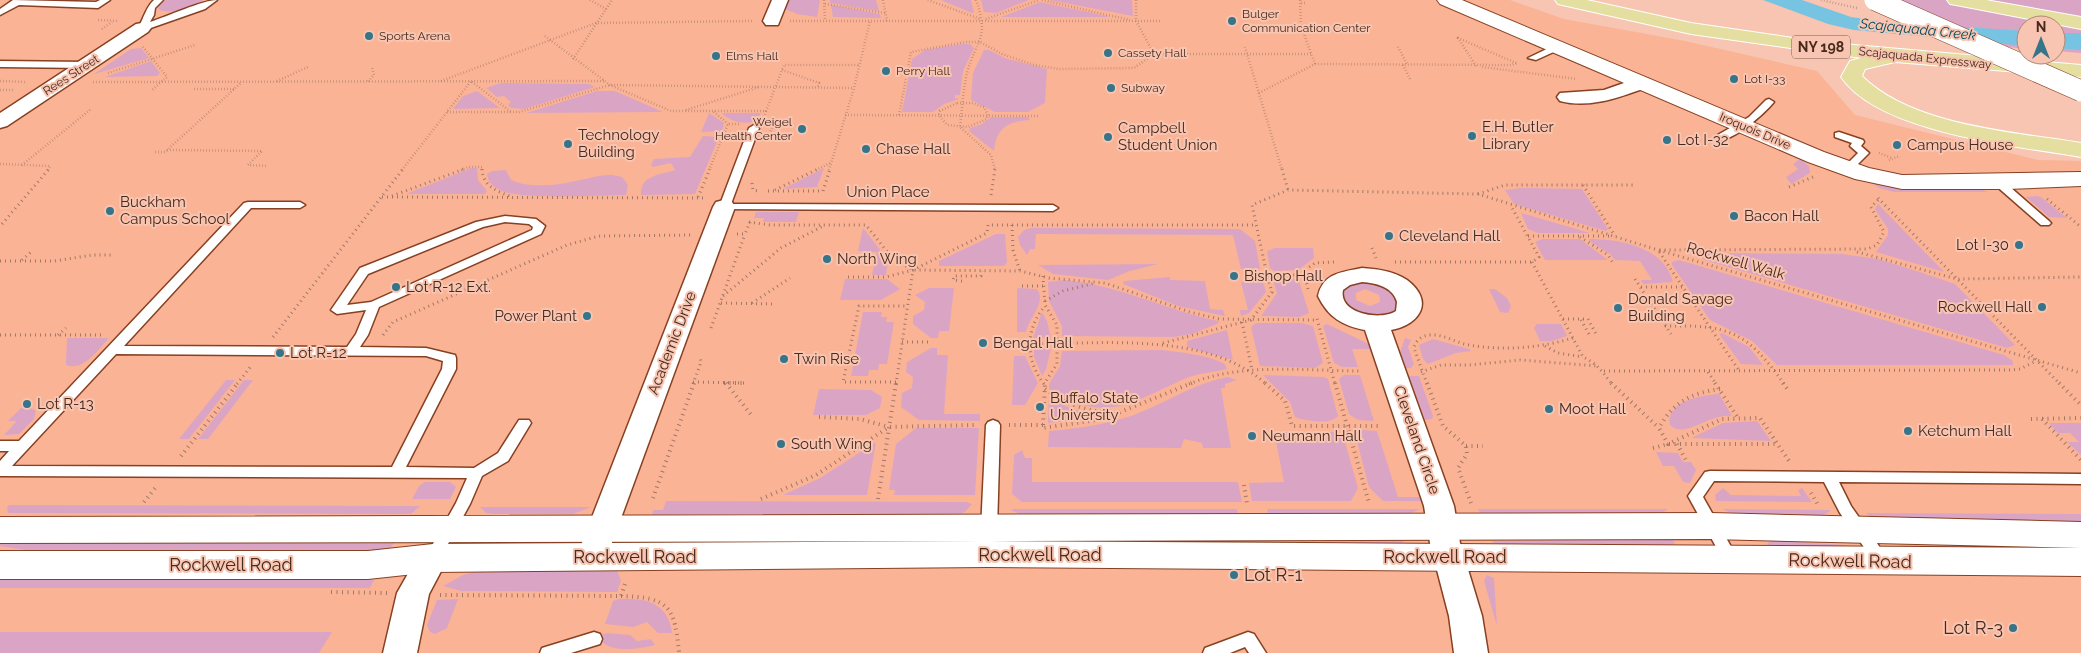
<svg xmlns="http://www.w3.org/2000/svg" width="2081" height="653" viewBox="0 0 2081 653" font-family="Raleway,sans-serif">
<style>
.built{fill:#fbb396}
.green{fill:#daa5c4;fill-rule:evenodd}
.water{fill:#76c4e1}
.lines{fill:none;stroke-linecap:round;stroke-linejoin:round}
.service-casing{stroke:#874021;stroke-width:3}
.minor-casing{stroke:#874021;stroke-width:3}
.tertiary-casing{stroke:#874021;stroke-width:2}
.trunk-casing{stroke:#fff;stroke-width:2}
.path-far2{stroke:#a17867;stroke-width:2.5;stroke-dasharray:0.5 2.5;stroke-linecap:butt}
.path-far1{stroke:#a17867;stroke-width:3;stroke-dasharray:1 4;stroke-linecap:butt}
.path{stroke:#a17867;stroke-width:4;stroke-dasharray:1 4.5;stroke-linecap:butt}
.service{fill:#fff;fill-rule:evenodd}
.minor{fill:#fff;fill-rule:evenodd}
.tertiary{fill:#fff;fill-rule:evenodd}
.trunk{fill:#e4dea0;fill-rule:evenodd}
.tertiary-bridge-casing{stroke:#874021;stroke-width:22;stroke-linecap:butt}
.tertiary-bridge{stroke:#fff;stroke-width:21}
.poi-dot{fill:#357489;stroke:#f7c5b1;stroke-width:2}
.labels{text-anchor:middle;stroke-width:4;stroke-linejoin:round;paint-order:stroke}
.far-poi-label{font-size:12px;fill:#48291b;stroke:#f7c5b1;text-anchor:start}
.far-street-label{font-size:12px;fill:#48291b;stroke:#f7c5b1}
.far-water-label{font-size:14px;font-style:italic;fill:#00495c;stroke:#f7c5b1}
.shield{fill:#f7c5b1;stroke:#7c5848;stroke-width:1}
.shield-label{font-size:14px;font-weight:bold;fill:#48291b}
.poi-label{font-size:15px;fill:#48291b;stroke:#f7c5b1;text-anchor:start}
.street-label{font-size:15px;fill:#48291b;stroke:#f7c5b1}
.near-street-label{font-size:18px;fill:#48291b;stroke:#f7c5b1}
.near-poi-label{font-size:18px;fill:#48291b;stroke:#f7c5b1;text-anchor:start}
</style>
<rect width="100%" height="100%" fill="#f7c5b1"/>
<polygon class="built" points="0,0 1510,0 1564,19 1685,41 1817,71 1855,115 2038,160 2081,161 2081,653 0,653"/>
<g class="green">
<path d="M166,0H203C194,10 171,15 158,9L160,4Z"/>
<polygon points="784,0 820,0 817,17 797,14 785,9"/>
<polygon points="830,0 876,0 879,11 830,3"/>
<polygon points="941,0 971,0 974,13 972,13"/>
<polygon points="981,0 1029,0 996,13 984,12"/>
<polygon points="1049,0 1132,0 1133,16"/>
<polygon points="1899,0 2081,0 2081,53 2056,51 2056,25 2026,25 2026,49 2008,47"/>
<polygon points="1040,2 1107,16 1109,17 1001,17"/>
<polygon points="831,5 880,14 881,18 833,17"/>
<polygon points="961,44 970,44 974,48 963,71 960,95 955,95 955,98 959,99 944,104 933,112 902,112 912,59 925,50"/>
<polygon points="141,48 149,58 94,74 131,49"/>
<polygon points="984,50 989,50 1005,58 1047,69 1045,103 1028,112 995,112 971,100 973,73"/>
<polygon points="151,61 160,73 157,76 105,77"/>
<polygon points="501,83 589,84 595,87 524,109 511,108 508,105 511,102 504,96 497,97 486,88"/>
<polygon points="477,91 500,108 453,109 463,96"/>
<polygon points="597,91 615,91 663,112 526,113"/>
<polygon points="709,113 724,123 722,131 701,132"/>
<path d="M724,113H761L757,121C744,125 733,122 722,114Z"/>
<path d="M991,117H1028L1030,120C1008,121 996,128 994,151L969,131L970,128L982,124Z"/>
<path d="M703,136L719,137L695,194L641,195C640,175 660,175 675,170L671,163L653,167L651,165L654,159L690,157Z"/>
<polygon points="1800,159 1809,166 1810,173 1791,184 1786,177 1798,169 1793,164"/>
<polygon points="471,168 477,168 478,180 487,191 485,194 406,194"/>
<polygon points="824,168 817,187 783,189"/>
<path d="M506,170L511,180C531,189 560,185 580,180C595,177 607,172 622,177L628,185L626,195C597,195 526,200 502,191C494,187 488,183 487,174L492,171Z"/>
<polygon points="1869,181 1978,189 1989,192 1894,192 1879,188"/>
<polygon points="1521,188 1582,189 1608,229 1606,231 1514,204 1505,190"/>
<polygon points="2036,196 2041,197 2067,218 2049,217 2026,197"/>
<polygon points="1878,204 1944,272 1876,252 1888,235 1888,229 1875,209"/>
<polygon points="756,212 799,212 796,222 763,222 764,218 754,218"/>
<polygon points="1521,213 1590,233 1538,233 1528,229"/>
<polygon points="863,228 888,260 886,275 872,275 877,252 858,251"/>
<polygon points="1031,228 1240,229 1255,241 1260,269 1241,269 1233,235 1036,234 1035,249 1030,249 1027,255 1020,245 1018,237 1024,230"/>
<polygon points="996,234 1005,234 1007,262 1004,266 939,266 939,261"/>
<polygon points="1542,239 1580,239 1608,260 1545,260 1535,242"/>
<path d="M1589,239C1620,239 1664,247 1673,282L1643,284L1641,280H1652L1640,261L1615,260L1610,254L1589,241Z"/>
<polygon points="1275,248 1313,248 1314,258 1298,270 1274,271 1270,268 1267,251"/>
<polygon points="1699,253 1842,254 1878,259 1920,272 1955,284 2015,345 2007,348 1704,260"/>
<polygon points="1679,260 2004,355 2013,361 2013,365 1777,365 1752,341 1710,320 1672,265 1672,262"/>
<polygon points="1158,264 1130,271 1108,280 1053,274 1038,265"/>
<polygon points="1170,277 1170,280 1205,281 1210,309 1223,310 1225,316 1178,306 1123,284 1124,281"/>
<polygon points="1275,278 1292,278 1299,281 1309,313 1300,317 1261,316 1277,293 1273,280"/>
<polygon points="845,279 887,279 900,289 881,300 840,300"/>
<path d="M1065,280C1119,285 1166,310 1218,321L1219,323L1192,334L1174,337L1062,336V326L1049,301L1048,282Z"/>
<path d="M1369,280L1392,290L1398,300C1396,326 1361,313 1347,308L1339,291L1343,285ZM1365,289L1379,295L1380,302L1370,306L1356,300V293Z"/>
<polygon points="1241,282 1263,282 1266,292 1249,313 1241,316 1240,310 1248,310"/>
<polygon points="929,288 954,288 949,331 939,331 938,338 931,338 913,324 913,316 924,310 925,302 915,295"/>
<path d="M1017,288L1037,289C1047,303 1029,317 1026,332H1017Z"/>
<polygon points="1489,289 1495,289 1507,298 1511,306 1508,313 1500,312"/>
<polygon points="863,312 882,312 881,317 887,317 886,322 894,322 887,364 879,364 878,370 869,370 868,376 851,376"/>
<polygon points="1042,312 1047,321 1051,338 1033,338"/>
<polygon points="1256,323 1302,323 1313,326 1323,363 1315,368 1260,366 1251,327"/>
<polygon points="1327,324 1371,345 1373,349 1352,349 1358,367 1342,367 1334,363 1323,326"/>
<polygon points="1537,324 1561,324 1567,336 1552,341 1540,341 1534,328"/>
<polygon points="1227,330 1233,360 1187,347 1187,341"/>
<polygon points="1722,333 1749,347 1763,365 1741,364 1719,334"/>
<path d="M67,338H109C99,348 84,372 66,365V362Z"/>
<polygon points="1405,338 1411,340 1408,347 1414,364 1411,368 1406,368 1400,352"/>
<polygon points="1433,339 1469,349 1471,351 1456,353 1428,364 1423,359 1419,345"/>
<polygon points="931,348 937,348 937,355 948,355 944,414 980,414 980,421 919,420 901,407 902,393 912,388 913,377 906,372 907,362"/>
<polygon points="1034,348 1051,349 1046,369 1042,376 1034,357"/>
<path d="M1162,350C1183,353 1206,354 1225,364L1227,369C1215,372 1200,373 1189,377C1132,401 1109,426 1049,389V384L1060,366L1062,351Z"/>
<polygon points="1014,356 1025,356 1038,383 1025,405 1012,405"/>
<path d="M1263,375L1324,377L1328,379L1338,416C1331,425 1305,421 1295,417L1290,402Z"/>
<polygon points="1344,375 1360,375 1374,421 1358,420 1349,414 1339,379"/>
<polygon points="1409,376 1419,376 1433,416 1432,419 1425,420"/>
<path d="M1228,377L1237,380L1225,384V388H1221L1231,448H1203L1202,443L1184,439L1181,448L1048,447L1049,431C1075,429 1102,425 1128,417C1163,405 1191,384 1228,377Z"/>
<polygon points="226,380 235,380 189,439 179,439"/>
<polygon points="244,380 253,380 208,439 198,439"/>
<polygon points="819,389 871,390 882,397 880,408 866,415 813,415"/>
<path d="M1719,394L1732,416C1709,413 1684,440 1670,425C1665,401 1702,395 1719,394Z"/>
<path d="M1049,395C1065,409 1081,412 1102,414L1087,419L1048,423Z"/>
<polygon points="22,407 30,407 36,411 34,419 19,434 4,435 17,421 8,421"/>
<polygon points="1757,421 1771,441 1691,438 1723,423"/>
<polygon points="2049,423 2081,423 2081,455 2067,442 2079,442 2070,433 2058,433"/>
<polygon points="916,428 979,428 975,495 894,495 895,490 889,490 896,444"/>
<polygon points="1362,430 1377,431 1398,497 1421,497 1422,501 1383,501 1369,487 1355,434"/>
<polygon points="1274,432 1338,432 1343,435 1358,488 1351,501 1252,501 1249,483 1284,482"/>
<polygon points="876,442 867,495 783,495 820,478"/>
<polygon points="1022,450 1025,458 1032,458 1032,482 1238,482 1242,502 1022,502 1012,494 1014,455"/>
<polygon points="1656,452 1678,453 1683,462 1691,462 1696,470 1690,483 1683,482 1674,466 1663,466"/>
<polygon points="425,482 450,482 456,487 450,499 412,499 419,486"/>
<polygon points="1723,488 1731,495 1801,496 1798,490 1802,488 1812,502 1716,501 1715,495"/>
<polygon points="666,501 966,502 972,504 965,512 956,515 652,515 653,510 663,510"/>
<polygon points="9,505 420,506 411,514 8,513 7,508"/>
<polygon points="480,507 591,507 573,514 493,514 486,513"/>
<polygon points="1015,509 1237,509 1238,515 1033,515 1021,514 1010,510"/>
<polygon points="1267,509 1420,509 1407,515 1268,515"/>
<polygon points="1477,509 1668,509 1661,514 1483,515"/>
<polygon points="1722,509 1831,510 1826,514 1819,516 1736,515"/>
<polygon points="1866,513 2081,514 2081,524 1873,519"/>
<polygon points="0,536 393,539 394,543 389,551 50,554 0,546"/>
<polygon points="1671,538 1675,543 1672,546 1495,544 1492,541"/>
<polygon points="1402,539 1404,544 1027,540"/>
<polygon points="1771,540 1845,545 1847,547 1771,547 1767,544"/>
<polygon points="1901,545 2081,546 2081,553 1899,548"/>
<polygon points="477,571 617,571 621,581 617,592 461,591 443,586 463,575"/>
<polygon points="1487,575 1494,578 1497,626 1484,581"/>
<polygon points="0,580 374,580 370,588 0,588"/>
<polygon points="458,599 447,628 435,634 430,632 427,625 437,600"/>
<path d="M619,599C645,597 669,603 672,633H658L647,622L633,627L605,624L613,601Z"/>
<polygon points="0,632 332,632 319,653 0,653"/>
<path d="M607,633L630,635L637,641L651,639L655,645C640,649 613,653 602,642L601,635Z"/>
</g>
<g class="water">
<polygon points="1763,0 1802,0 1851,17 1885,22 2026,31 2026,46 1854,30 1828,24"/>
<polygon points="2056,33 2081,33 2081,50 2056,48"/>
</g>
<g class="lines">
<defs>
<g id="service">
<polygon points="13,0 96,2 100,0 110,0 98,8 19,5 0,15 0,9"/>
<path d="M154,0H163L155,8L154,15L150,22C166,17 203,0 217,0L205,9L145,30H139L138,28C144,18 146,7 154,0Z"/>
<polygon points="1555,45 1558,46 1558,50 1536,60 1528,58"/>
<polygon points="0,61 87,62 92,65 87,68 0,67"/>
<path d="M1769,99L1774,102C1764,114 1732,143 1716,140V136L1749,117L1766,100Z"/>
<polygon points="754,125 759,128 731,204 1053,205 1058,208 1053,211 720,209 719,207 749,128"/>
<polygon points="1839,132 1863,140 1864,142 1861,146 1869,153 1851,171 1847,172 1842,169 1858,153 1850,146 1852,143 1835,137 1835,133"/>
<polygon points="1998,179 2002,180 2049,221 2051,223 2049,225 2041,225 1994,184 1994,180"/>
<path d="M248,202H300L305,205L300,208H251L124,346L347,347L356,334L366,310L337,314L331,310L360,268L476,222L505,216L536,219L545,226L541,234L379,307L368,335L360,347L426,348L455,355L456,358V369L406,467L474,468L498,453L519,420H529L531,423L508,461L482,476L470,504L438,562L433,564L428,562L425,558L456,503L467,478L0,476V461L9,451H0V441H19L244,203ZM505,222L529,224L533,227L532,230L371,302L347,305L368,274L483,227ZM116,354L426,356L443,361L442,369L392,467L12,466Z"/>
<polygon points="993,420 998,422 1000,425 997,530 994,534 989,536 984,534 981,530 986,425 988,422"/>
<polygon points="1710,471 2081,474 2081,484 1839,482 1851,506 1888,559 1885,563 1880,565 1875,563 1840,513 1824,482 1714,481 1703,497 1738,559 1735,563 1730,565 1725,563 1688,496 1705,472"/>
<polygon points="594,632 600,634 602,639 600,644 571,653 540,653 542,648"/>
<polygon points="1248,632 1254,634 1266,653 1249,653 1245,647 1230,653 1203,653 1205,648"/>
</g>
<g id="minor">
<polygon points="772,0 788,0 778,25 766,25 763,21"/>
<polygon points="142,23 148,24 151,28 148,32 7,126 0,128 0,113 136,24"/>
<path d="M1641,77L1648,79L1650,83L1648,87C1620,97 1590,109 1560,101L1557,97L1560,93L1604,90Z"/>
<polygon points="724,200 732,202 735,207 610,548 606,557 595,560 584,557 580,548 713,207 716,202"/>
<path d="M1362,268C1377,269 1394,271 1407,280C1435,301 1420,325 1391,330L1454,506L1460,543L1482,616L1488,653H1454L1449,616L1430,543L1424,506L1365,330C1343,326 1328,317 1318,296C1323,273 1342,272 1362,268ZM1362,282C1376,283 1393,287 1397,302L1396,311C1381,321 1338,314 1343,290L1350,285Z"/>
<polygon points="433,546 444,549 448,558 429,594 417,653 383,653 397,593 422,549"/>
</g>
<g id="tertiary">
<polygon points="1437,0 1462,0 1824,152 1869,168 1902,175 2081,172 2081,186 2007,189 1902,189 1855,179 1808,162 1440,4"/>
<polygon points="1711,513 2081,522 2081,548 1711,539 989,541 2081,548 2081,576 988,567 433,572 368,579 0,579 0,551 368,551 433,544 986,541 0,543 0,517"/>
</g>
<g id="trunk">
<path d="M1555,0H1587L1691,23L1820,42L2081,65V77L1895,62L1865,69L1862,76C1912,126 2014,132 2081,143V157C2017,146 1879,133 1841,77L1850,61L1861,58L1691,34L1558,4Z"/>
<polygon points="1947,0 1986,0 2081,17 2081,29 1956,5 1950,4"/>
</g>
</defs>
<use href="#service" class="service-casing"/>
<use href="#minor" class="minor-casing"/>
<use href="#tertiary" class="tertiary-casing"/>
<use href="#trunk" class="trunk-casing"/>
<g class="path-far2">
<polyline points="590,0 606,9"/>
<polyline points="824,0 825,21"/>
<polyline points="883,0 887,21"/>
<polyline points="928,0 980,19"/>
<path d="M976,0C990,39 976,39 967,73C963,90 962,110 960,127L991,155L995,170"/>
<polyline points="1042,0 1130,20"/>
<polyline points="1136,0 1136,21 1154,54"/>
<polyline points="1300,0 1301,26 1315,64"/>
<polyline points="1821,0 1857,8"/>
<polyline points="1301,3 1307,3"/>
<polyline points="825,4 885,13"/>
<polyline points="986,19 1039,0"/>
<polyline points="98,20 119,21"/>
<polyline points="790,21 1162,21"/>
<polyline points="102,29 112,22"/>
<polyline points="545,36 610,85 671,111 766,111 763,119"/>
<polyline points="143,47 167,77 152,90"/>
<polyline points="1245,47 1282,170"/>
<polyline points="1398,47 1407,64"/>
<polyline points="573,59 612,0"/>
<polyline points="1403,65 1410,79"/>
<polyline points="1476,66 1458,38 1516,63"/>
<polyline points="1482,67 1577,79"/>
<polyline points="782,70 819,83 818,87"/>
<polyline points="108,73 195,45"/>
<polyline points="0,81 26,82"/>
<polyline points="277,81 308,67"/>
<polyline points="368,81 374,75 372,67"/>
<polyline points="441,81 596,23 754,21"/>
<polyline points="93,82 605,81"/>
<polyline points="194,89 235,89"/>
<polyline points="0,90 14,90"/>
<polyline points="1259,93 1315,64 1511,65 1518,63"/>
<polygon points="957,103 972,103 984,107 988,115 987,119 968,127 947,125 939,115 940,111"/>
<polyline points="686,110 759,87"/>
<polyline points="766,111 784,65 859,65"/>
<polyline points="447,112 519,112 610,85 854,88"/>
<polyline points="714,112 728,124"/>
<polyline points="845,115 1039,116"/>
<polyline points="899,115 911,52 965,42 980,42 1002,54 1034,65 1059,69 1134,68 1154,54 1311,54"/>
<polyline points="768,124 773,124 770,133"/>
<polyline points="167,150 262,151 248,165 268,166"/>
<polyline points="155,152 165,152 242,82"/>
<polyline points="1879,153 1892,158"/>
<polyline points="1889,160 1900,156"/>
<polyline points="0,164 51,166"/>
<polyline points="22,165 91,109"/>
<polyline points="48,170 51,166"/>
<polyline points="402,170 471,81 511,112"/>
<polyline points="461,170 469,167 482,167 482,170"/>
<polyline points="709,170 728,124 740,124"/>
<polyline points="816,170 832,162"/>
<polyline points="829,170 854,88 870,21"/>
</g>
<g class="path-far1">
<path d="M482,169C483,186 496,191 510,196"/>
<polyline points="1282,169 1288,190"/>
<polyline points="752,183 753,190 759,191"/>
<polyline points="1583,185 1615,236"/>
<polyline points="1789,187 1813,177"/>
<polyline points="775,190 818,169"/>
<polyline points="768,191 823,191 830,169"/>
<polyline points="1478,194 1505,185 1633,185"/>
<polyline points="991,195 995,169"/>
<polyline points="392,196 464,169"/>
<polyline points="382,197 705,198"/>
<polyline points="698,197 710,169"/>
<polyline points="1878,198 2060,384"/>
<polyline points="2047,199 2081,227"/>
<polyline points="749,222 770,225 866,225 892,258 913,270 1020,271 1049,278 1105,283 1190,312 1219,319 1317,320"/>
<polyline points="2,224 49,169"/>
<polyline points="1012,225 1013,250 1020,271"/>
<polyline points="737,234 745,234 750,222"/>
<polyline points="1528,236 1610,236"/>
<polyline points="1580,237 1608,255 1613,263"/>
<polyline points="1372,248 1376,258"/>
<polyline points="1857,252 1957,279 2081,277"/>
<polyline points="22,260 31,252"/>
<polyline points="0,261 55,261 92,255 111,255"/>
<polyline points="1395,262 1532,262 1539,257 1511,206"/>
<path d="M1532,262L1583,357C1598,364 1602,372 1612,384"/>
<polyline points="1267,275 1252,205 1288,190 1478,194 1658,250 2081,373"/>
<polyline points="1043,276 1045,305 1057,325 1057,364 1044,384"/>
<polyline points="848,277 886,277 913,270"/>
<polyline points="1635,279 1671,334"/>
<polyline points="962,281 953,280 954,276 981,276 982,271"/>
<polyline points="1022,286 1044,286"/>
<polyline points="1641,287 1682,287"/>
<polyline points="1308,289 1304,271 1315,263 1335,262"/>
<polyline points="723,296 781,248 825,225"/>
<polyline points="1045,301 1063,291 1095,283"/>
<polyline points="721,303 773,304"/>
<polyline points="752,303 790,278"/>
<polyline points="1317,319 1335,384"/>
<polyline points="1563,319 1588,319 1596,334"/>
<polyline points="1581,320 1589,334"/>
<polyline points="1242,322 1252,370"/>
<path d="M1665,326C1728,325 1746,330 1784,384"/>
<polyline points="711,328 745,234"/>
<polyline points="0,335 104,335"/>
<polyline points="58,335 66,328"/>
<polyline points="383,335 393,322 567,245 599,236 692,235"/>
<polyline points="273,337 403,169"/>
<polyline points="902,342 932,342"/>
<polyline points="1163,343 1251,320 1272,292 1267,275 1304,275"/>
<path d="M1027,344C1100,344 1208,331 1266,384"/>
<polyline points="1545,346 1558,353 1583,357"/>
<polyline points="1738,369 1658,250 1867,249 1877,245 1884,232 1871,207 1879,199"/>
<polyline points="1604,371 2011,370 2020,369 2036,361"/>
<polyline points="1421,372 1441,365 1469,365 1520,360 1598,366"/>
<polyline points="1708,372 1716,384"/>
<polyline points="693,382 745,383"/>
<polyline points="896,382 843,382 859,306 907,306"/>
<polyline points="237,384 251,366"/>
<polyline points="693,384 701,362 700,357"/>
<polyline points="896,384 913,270 987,233 988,225 1256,225"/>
<path d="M1044,384C1025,360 1025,329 1045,306"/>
<path d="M1189,384C1241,362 1306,371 1361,371"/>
<path d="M1427,384L1414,348C1416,340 1422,335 1431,335C1444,334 1456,343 1469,345C1503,351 1540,348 1573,338"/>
</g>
<g class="path">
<polyline points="724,383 745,383"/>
<polyline points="726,383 752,416"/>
<polyline points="1265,383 1285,401 1292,426 1378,426"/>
<polyline points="1335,383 1369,503"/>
<polyline points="1427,383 1443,426 1466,446 1467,454 1458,468 1471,503"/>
<polyline points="1611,383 1659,428"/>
<polyline points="1715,383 1738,418"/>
<polyline points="1783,383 1788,390"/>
<polyline points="2059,383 2081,405"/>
<path d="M1045,389C1068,406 1092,413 1120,413"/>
<path d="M1720,389C1691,393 1673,402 1659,428L1668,444L1722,419L1760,418L1789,461"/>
<polyline points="819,417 860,419 889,427"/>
<polyline points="2031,419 2081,418"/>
<polyline points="2042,419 2081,460"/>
<polyline points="1009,425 1043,425 1043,428 1103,419 1192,383"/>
<polyline points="1043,425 1045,383"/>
<polyline points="1677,444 1687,462"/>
<polyline points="1466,446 1483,446"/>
<polyline points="1653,448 1668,444 1777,444"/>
<polyline points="181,456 238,383"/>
<polyline points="1244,485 1247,504"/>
<polyline points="1811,493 1818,505"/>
<polyline points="653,498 694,383"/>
<polyline points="761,499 816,475 889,427 975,425"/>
<polyline points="878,499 896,383"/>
<polyline points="144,502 156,487"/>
<polyline points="331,592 387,593"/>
<polyline points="440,595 621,596 626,581"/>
<path d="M621,596C669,597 675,607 679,653"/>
</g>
<use href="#service" class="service"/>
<use href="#minor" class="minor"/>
<use href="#tertiary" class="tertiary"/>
<use href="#trunk" class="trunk"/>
<defs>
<polyline id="tertiary-bridge" points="1875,0 2081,91"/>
</defs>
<use href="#tertiary-bridge" class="tertiary-bridge-casing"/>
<use href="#tertiary-bridge" class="tertiary-bridge"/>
</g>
<g class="poi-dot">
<circle cx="1232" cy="21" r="5"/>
<circle cx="369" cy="36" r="5"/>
<circle cx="1108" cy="53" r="5"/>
<circle cx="716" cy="56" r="5"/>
<circle cx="886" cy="71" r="5"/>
<circle cx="1734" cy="79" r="5"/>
<circle cx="1111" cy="88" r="5"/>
<circle cx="802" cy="129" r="5"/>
<circle cx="1472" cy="136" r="5"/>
<circle cx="1108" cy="137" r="5"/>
<circle cx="1667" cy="140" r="5"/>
<circle cx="568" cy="144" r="5"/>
<circle cx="1897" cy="145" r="5"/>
<circle cx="866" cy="149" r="5"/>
<circle cx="110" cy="211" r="5"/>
<circle cx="1734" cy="216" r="5"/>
<circle cx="1389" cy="236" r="5"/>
<circle cx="2019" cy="245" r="5"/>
<circle cx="827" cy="259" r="5"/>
<circle cx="1234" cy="276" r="5"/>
<circle cx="396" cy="287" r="5"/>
<circle cx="2042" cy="307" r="5"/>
<circle cx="1618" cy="308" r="5"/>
<circle cx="587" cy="316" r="5"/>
<circle cx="983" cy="343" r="5"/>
<circle cx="280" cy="353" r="5"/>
<circle cx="784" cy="359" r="5"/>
<circle cx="27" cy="404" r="5"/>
<circle cx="1040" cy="407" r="5"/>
<circle cx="1549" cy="409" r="5"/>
<circle cx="1908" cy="431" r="5"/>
<circle cx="1252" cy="436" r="5"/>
<circle cx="781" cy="444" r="5"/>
<circle cx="1234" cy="575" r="5"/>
<circle cx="2013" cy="628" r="5"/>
</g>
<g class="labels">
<g class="far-poi-label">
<text x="1242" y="18">Bulger<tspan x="1242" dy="14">Communication Center</tspan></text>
<text x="379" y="40">Sports Arena</text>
<text x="1118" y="57">Cassety Hall</text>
<text x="726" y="60">Elms Hall</text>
<text x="896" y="75">Perry Hall</text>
<text x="1744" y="83">Lot I-33</text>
<text x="1121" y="92">Subway</text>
<text x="792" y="126" text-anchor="end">Weigel<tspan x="792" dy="14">Health Center</tspan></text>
</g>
<g class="far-street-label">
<text transform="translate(1925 58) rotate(6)" y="4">Scajaquada Expressway</text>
<text transform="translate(71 75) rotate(-33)" y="4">Rees Street</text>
<text transform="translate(1755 131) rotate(23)" y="4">Iroquois Drive</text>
</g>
<g class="far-water-label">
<text transform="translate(1918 29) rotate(6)" y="5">Scajaquada Creek</text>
</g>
<rect class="shield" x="1792" y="35.5" width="58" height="23" rx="4"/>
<g class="shield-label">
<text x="1821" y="52">NY 198</text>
</g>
<g class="poi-label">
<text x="1482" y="132">E.H. Butler<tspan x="1482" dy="17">Library</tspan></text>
<text x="1118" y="133">Campbell<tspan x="1118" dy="17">Student Union</tspan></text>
<text x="578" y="140">Technology<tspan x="578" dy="17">Building</tspan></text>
<text x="1677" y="145">Lot I-32</text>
<text x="1907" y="150">Campus House</text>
<text x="876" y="154">Chase Hall</text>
<text x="120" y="207">Buckham<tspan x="120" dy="17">Campus School</tspan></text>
<text x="1744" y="221">Bacon Hall</text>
<text x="1399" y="241">Cleveland Hall</text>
<text x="2009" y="250" text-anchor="end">Lot I-30</text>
<text x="837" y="264">North Wing</text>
<text x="1244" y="281">Bishop Hall</text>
<text x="406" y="292">Lot R-12 Ext.</text>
<text x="1628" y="304">Donald Savage<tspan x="1628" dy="17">Building</tspan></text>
<text x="2032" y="312" text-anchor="end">Rockwell Hall</text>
<text x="577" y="321" text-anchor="end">Power Plant</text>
<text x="993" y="348">Bengal Hall</text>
<text x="290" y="358">Lot R-12</text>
<text x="794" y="364">Twin Rise</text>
<text x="1050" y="403">Buffalo State<tspan x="1050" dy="17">University</tspan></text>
<text x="37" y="409">Lot R-13</text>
<text x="1559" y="414">Moot Hall</text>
<text x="1918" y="436">Ketchum Hall</text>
<text x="1262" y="441">Neumann Hall</text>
<text x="791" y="449">South Wing</text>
</g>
<g class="street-label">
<text x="888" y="197">Union Place</text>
<text transform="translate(1736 261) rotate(16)" y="5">Rockwell Walk</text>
<text transform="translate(672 343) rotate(-69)" y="5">Academic Drive</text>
<text transform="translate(1417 440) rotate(71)" y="5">Cleveland Circle</text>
</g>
<g class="near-street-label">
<text x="1040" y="561">Rockwell Road</text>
<text x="635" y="563">Rockwell Road</text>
<text x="1445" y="563">Rockwell Road</text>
<text transform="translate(1850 561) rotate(1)" y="6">Rockwell Road</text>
<text x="231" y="571">Rockwell Road</text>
</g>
<g class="near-poi-label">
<text x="1244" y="581">Lot R-1</text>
<text x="2003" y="634" text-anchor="end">Lot R-3</text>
</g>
</g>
<g transform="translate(2041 40)"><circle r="24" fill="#f7c5b1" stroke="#b18775"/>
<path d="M0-4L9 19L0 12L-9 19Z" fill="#357489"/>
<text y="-8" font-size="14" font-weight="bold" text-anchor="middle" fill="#48291b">N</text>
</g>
</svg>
